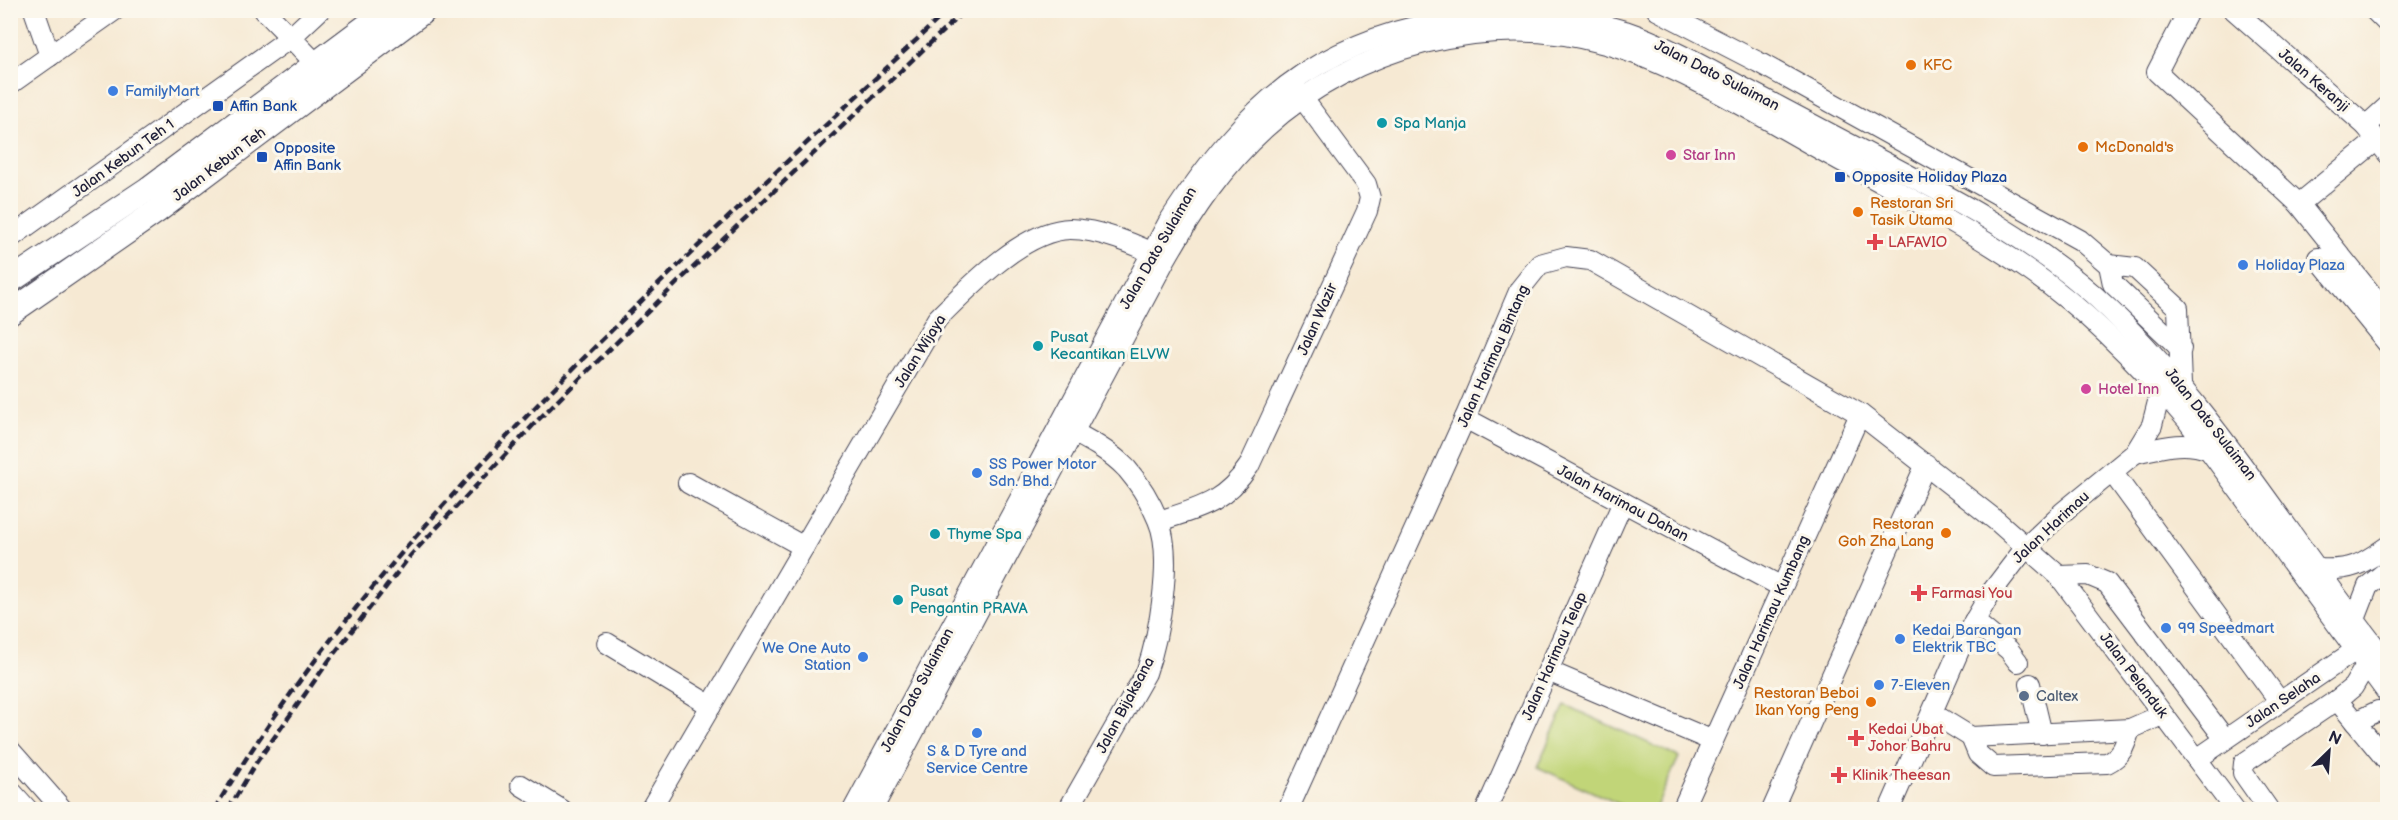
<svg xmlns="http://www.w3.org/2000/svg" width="2398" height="820" viewBox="0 0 2398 820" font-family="'Balsamiq Sans',sans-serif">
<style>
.green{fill:#c1d578;stroke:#727c5a;stroke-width:1.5}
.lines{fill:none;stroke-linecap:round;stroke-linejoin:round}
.minor-casing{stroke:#424052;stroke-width:22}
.major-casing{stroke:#424052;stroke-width:26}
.minor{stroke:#fff;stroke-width:20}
.major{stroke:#fff;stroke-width:24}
.rail{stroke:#22223b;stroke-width:4.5;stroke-dasharray:9 4.5;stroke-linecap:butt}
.food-dot{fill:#e8710a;stroke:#fbf7ec;stroke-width:2}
.shop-dot{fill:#3f7fe0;stroke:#fbf7ec;stroke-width:2}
.transit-dot{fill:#1a4fb4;stroke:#fbf7ec;stroke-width:2}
.culture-dot{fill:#0f9aa8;stroke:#fbf7ec;stroke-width:2}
.hotel-dot{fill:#d1479c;stroke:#fbf7ec;stroke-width:2}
.health-dot{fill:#e0444e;stroke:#fbf7ec;stroke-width:2}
.service-dot{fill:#5c6f8a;stroke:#fbf7ec;stroke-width:2}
.labels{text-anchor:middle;stroke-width:6;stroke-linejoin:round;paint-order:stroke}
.food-label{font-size:15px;fill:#c56008;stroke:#fbf7ec;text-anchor:start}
.street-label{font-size:15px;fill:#22223b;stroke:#fbf7ec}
.shop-label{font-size:15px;fill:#366cbe;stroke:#fbf7ec;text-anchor:start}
.transit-label{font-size:15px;fill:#164399;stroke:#fbf7ec;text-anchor:start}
.culture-label{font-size:15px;fill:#0d838f;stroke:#fbf7ec;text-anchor:start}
.hotel-label{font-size:15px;fill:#b23c85;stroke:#fbf7ec;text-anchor:start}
.health-label{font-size:15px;fill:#be3a42;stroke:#fbf7ec;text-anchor:start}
.service-label{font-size:15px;fill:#4e5e75;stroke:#fbf7ec;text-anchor:start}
</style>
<rect width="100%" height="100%" fill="#fbf7ec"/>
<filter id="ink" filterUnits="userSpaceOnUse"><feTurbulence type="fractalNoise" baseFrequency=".0167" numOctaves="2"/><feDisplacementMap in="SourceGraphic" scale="12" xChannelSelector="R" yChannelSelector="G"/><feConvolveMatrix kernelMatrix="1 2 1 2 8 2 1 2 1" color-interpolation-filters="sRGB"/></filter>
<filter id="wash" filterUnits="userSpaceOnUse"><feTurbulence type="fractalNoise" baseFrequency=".008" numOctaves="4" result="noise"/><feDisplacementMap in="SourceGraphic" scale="24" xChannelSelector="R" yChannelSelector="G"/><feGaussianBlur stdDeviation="1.35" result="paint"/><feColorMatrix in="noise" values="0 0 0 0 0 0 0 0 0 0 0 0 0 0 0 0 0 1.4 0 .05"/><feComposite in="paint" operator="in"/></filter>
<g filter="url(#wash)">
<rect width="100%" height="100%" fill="#f6e9d3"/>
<polygon class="green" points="1565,705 1679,757 1655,809 1630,809 1537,767"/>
</g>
<g filter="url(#ink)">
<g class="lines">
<defs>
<g id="minor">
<polyline points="34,10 50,56"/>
<polyline points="264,10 325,73"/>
<polyline points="1657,10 1758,62 2080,240 2109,265 2113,284 2181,349"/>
<polyline points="2189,10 2157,72 2299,204 2388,315"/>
<polyline points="2234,10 2366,126 2388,154"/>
<polyline points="2374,10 2388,24"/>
<polyline points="10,84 115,10"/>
<polyline points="2366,126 2388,106"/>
<polyline points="2299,204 2377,140"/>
<polyline points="10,238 290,38 320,10"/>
<polyline points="2318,258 2388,344"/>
<polyline points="2109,265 2135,268 2178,308 2181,385"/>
<polyline points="1465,418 1782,587"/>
<path d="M1062,426C1085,438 1109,450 1127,469C1139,483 1151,503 1158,520C1174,556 1159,636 1146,673L1068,810"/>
<path d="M2135,453C2162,447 2184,440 2210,450"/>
<polyline points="2112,472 2280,702"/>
<polyline points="688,483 804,547"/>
<path d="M1159,521C1200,508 1224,503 1249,466L1367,211L1370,198L1366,184L1295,88"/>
<path d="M2318,569C2351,571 2361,565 2388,546"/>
<polyline points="2059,576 2088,575 2107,583 2225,739"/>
<polyline points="1974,621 2009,650 2018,662"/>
<polyline points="2354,622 2368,586 2388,570"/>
<polyline points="607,643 711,706"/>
<polyline points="1548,671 1713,741"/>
<polyline points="2030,684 2042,734"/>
<polyline points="2337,700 2388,762"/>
<polyline points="1932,713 1971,737 2130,729 2162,715"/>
<polyline points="2355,722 2378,711 2388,711"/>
<path d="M1971,737L1978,754L1993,767L2107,763C2123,755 2125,745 2130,729"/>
<polyline points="10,750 63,810"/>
<polyline points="2197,759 2366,643"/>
<polyline points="521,785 562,810"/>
<polyline points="10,790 28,810"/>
<path d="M650,810L937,319C968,288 1023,230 1070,229C1097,229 1140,245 1163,259"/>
<path d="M853,810L1168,223C1204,167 1247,111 1303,74C1397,14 1519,0 1625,31C1660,43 1691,60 1723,77C1762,98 1801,118 1840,139C1933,188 2032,235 2109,309C2219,414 2294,546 2388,663"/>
<path d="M872,810L1165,260C1193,211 1223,166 1265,128C1353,47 1490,10 1605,44C1680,65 1763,118 1832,156C1899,192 1968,228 2030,271C2086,310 2143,368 2187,420L2388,694"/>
<polyline points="1288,810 1465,418 1520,289 1540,264 1566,257 1590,260 1860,414 1998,522 2059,576 2235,810"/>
<polyline points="1486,810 1623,502"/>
<polyline points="1682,810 1860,414"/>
<polyline points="1772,810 1926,464"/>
<polyline points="1889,810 1964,639 1990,594 2026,547 2063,512 2135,453 2152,425 2161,390"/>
<polyline points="2269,810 2243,773 2244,763 2337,700 2353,687 2366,665"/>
</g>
<g id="major">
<polyline points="10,281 148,189 388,10"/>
<polyline points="10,313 157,211 425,10"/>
</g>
</defs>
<use href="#minor" class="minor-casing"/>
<use href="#major" class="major-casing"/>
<use href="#minor" class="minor"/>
<use href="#major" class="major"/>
<g class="rail">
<path d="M214,810C322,630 463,477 611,331C721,222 835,117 948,10"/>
<polyline points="228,810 256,763 333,655 411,555 538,420 678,282 965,10"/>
</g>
</g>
</g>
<g class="food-dot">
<circle cx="1911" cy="65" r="6"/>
<circle cx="2083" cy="147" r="6"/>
<circle cx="1858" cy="212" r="6"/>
<circle cx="1946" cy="533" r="6"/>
<circle cx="1871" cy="702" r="6"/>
</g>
<g class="shop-dot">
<circle cx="113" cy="91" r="6"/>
<circle cx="2243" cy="265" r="6"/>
<circle cx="977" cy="473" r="6"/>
<circle cx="2166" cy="628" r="6"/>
<circle cx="1900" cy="639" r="6"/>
<circle cx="863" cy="657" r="6"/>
<circle cx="1879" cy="685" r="6"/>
<circle cx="977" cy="733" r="6"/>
</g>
<g class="transit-dot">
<rect x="212" y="100" width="12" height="12" rx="3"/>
<rect x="256" y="151" width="12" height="12" rx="3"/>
<rect x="1834" y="171" width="12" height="12" rx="3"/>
</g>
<g class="culture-dot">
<circle cx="1382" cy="123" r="6"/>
<circle cx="1038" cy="346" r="6"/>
<circle cx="935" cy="534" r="6"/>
<circle cx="898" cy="600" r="6"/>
</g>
<g class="hotel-dot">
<circle cx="1671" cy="155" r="6"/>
<circle cx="2086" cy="389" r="6"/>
</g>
<g class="health-dot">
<path d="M1872 233h6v6h6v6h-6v6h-6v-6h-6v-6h6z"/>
<path d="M1916 584h6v6h6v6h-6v6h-6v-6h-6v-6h6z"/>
<path d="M1853 729h6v6h6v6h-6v6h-6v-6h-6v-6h6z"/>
<path d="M1836 766h6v6h6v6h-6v6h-6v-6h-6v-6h6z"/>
</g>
<circle class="service-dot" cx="2024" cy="696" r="6"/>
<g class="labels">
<g class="food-label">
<text x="1923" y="70">KFC</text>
<text x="2095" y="152">McDonald's</text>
<text x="1870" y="208">Restoran Sri<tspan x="1870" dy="17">Tasik Utama</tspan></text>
<text x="1934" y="529" text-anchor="end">Restoran<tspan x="1934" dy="17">Goh Zha Lang</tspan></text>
<text x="1859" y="698" text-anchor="end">Restoran Beboi<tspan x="1859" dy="17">Ikan Yong Peng</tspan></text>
</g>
<g class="street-label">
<text transform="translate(1717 75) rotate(27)" y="5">Jalan Dato Sulaiman</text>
<text transform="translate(2314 80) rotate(41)" y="5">Jalan Keranji</text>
<text transform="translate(123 158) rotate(-36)" y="5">Jalan Kebun Teh 1</text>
<text transform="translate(219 164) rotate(-37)" y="5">Jalan Kebun Teh</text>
<text transform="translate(1158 248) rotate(-60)" y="5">Jalan Dato Sulaiman</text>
<text transform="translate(1317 319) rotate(-66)" y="5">Jalan Wazir</text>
<text transform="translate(920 351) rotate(-58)" y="5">Jalan Wijaya</text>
<text transform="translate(1493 356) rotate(-66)" y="5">Jalan Harimau Bintang</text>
<text transform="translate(2211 424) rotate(52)" y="5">Jalan Dato Sulaiman</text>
<text transform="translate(1623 503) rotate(28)" y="5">Jalan Harimau Dahan</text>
<text transform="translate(2051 527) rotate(-43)" y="5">Jalan Harimau</text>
<text transform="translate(1771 612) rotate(-66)" y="5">Jalan Harimau Kumbang</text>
<text transform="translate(1554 656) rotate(-66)" y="5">Jalan Harimau Telap</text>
<text transform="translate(2134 675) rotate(53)" y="5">Jalan Pelanduk</text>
<text transform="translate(917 690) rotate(-62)" y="5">Jalan Dato Sulaiman</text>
<text transform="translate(2283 700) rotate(-34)" y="5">Jalan Selaha</text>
<text transform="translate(1125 705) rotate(-62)" y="5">Jalan Bijaksana</text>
</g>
<g class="shop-label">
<text x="125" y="96">FamilyMart</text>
<text x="2255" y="270">Holiday Plaza</text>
<text x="989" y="469">SS Power Motor<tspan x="989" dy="17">Sdn. Bhd.</tspan></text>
<text x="2178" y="633">99 Speedmart</text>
<text x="1912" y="635">Kedai Barangan<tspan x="1912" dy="17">Elektrik TBC</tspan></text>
<text x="851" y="653" text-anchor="end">We One Auto<tspan x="851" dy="17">Station</tspan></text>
<text x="1891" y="690">7-Eleven</text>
<text x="977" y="756" text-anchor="middle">S &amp; D Tyre and<tspan x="977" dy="17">Service Centre</tspan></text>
</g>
<g class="transit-label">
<text x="230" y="111">Affin Bank</text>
<text x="274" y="153">Opposite<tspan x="274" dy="17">Affin Bank</tspan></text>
<text x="1852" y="182">Opposite Holiday Plaza</text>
</g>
<g class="culture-label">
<text x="1394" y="128">Spa Manja</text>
<text x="1050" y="342">Pusat<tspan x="1050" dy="17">Kecantikan ELVW</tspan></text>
<text x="947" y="539">Thyme Spa</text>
<text x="910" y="596">Pusat<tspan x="910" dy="17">Pengantin PRAVA</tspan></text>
</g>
<g class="hotel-label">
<text x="1683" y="160">Star Inn</text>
<text x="2098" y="394">Hotel Inn</text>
</g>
<g class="health-label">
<text x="1888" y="247">LAFAVIO</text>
<text x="1931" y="598">Farmasi You</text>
<text x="1868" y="734">Kedai Ubat<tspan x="1868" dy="17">Johor Bahru</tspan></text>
<text x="1852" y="780">Klinik Theesan</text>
</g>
<g class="service-label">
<text x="2036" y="701">Caltex</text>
</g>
</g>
<rect width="2398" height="820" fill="none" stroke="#fbf7ec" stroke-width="36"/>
<g transform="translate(2329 751) rotate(25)" stroke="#fbf7ec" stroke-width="4.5" paint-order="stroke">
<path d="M0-4.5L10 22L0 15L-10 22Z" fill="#22223b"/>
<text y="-9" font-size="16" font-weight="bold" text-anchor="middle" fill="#22223b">N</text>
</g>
</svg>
